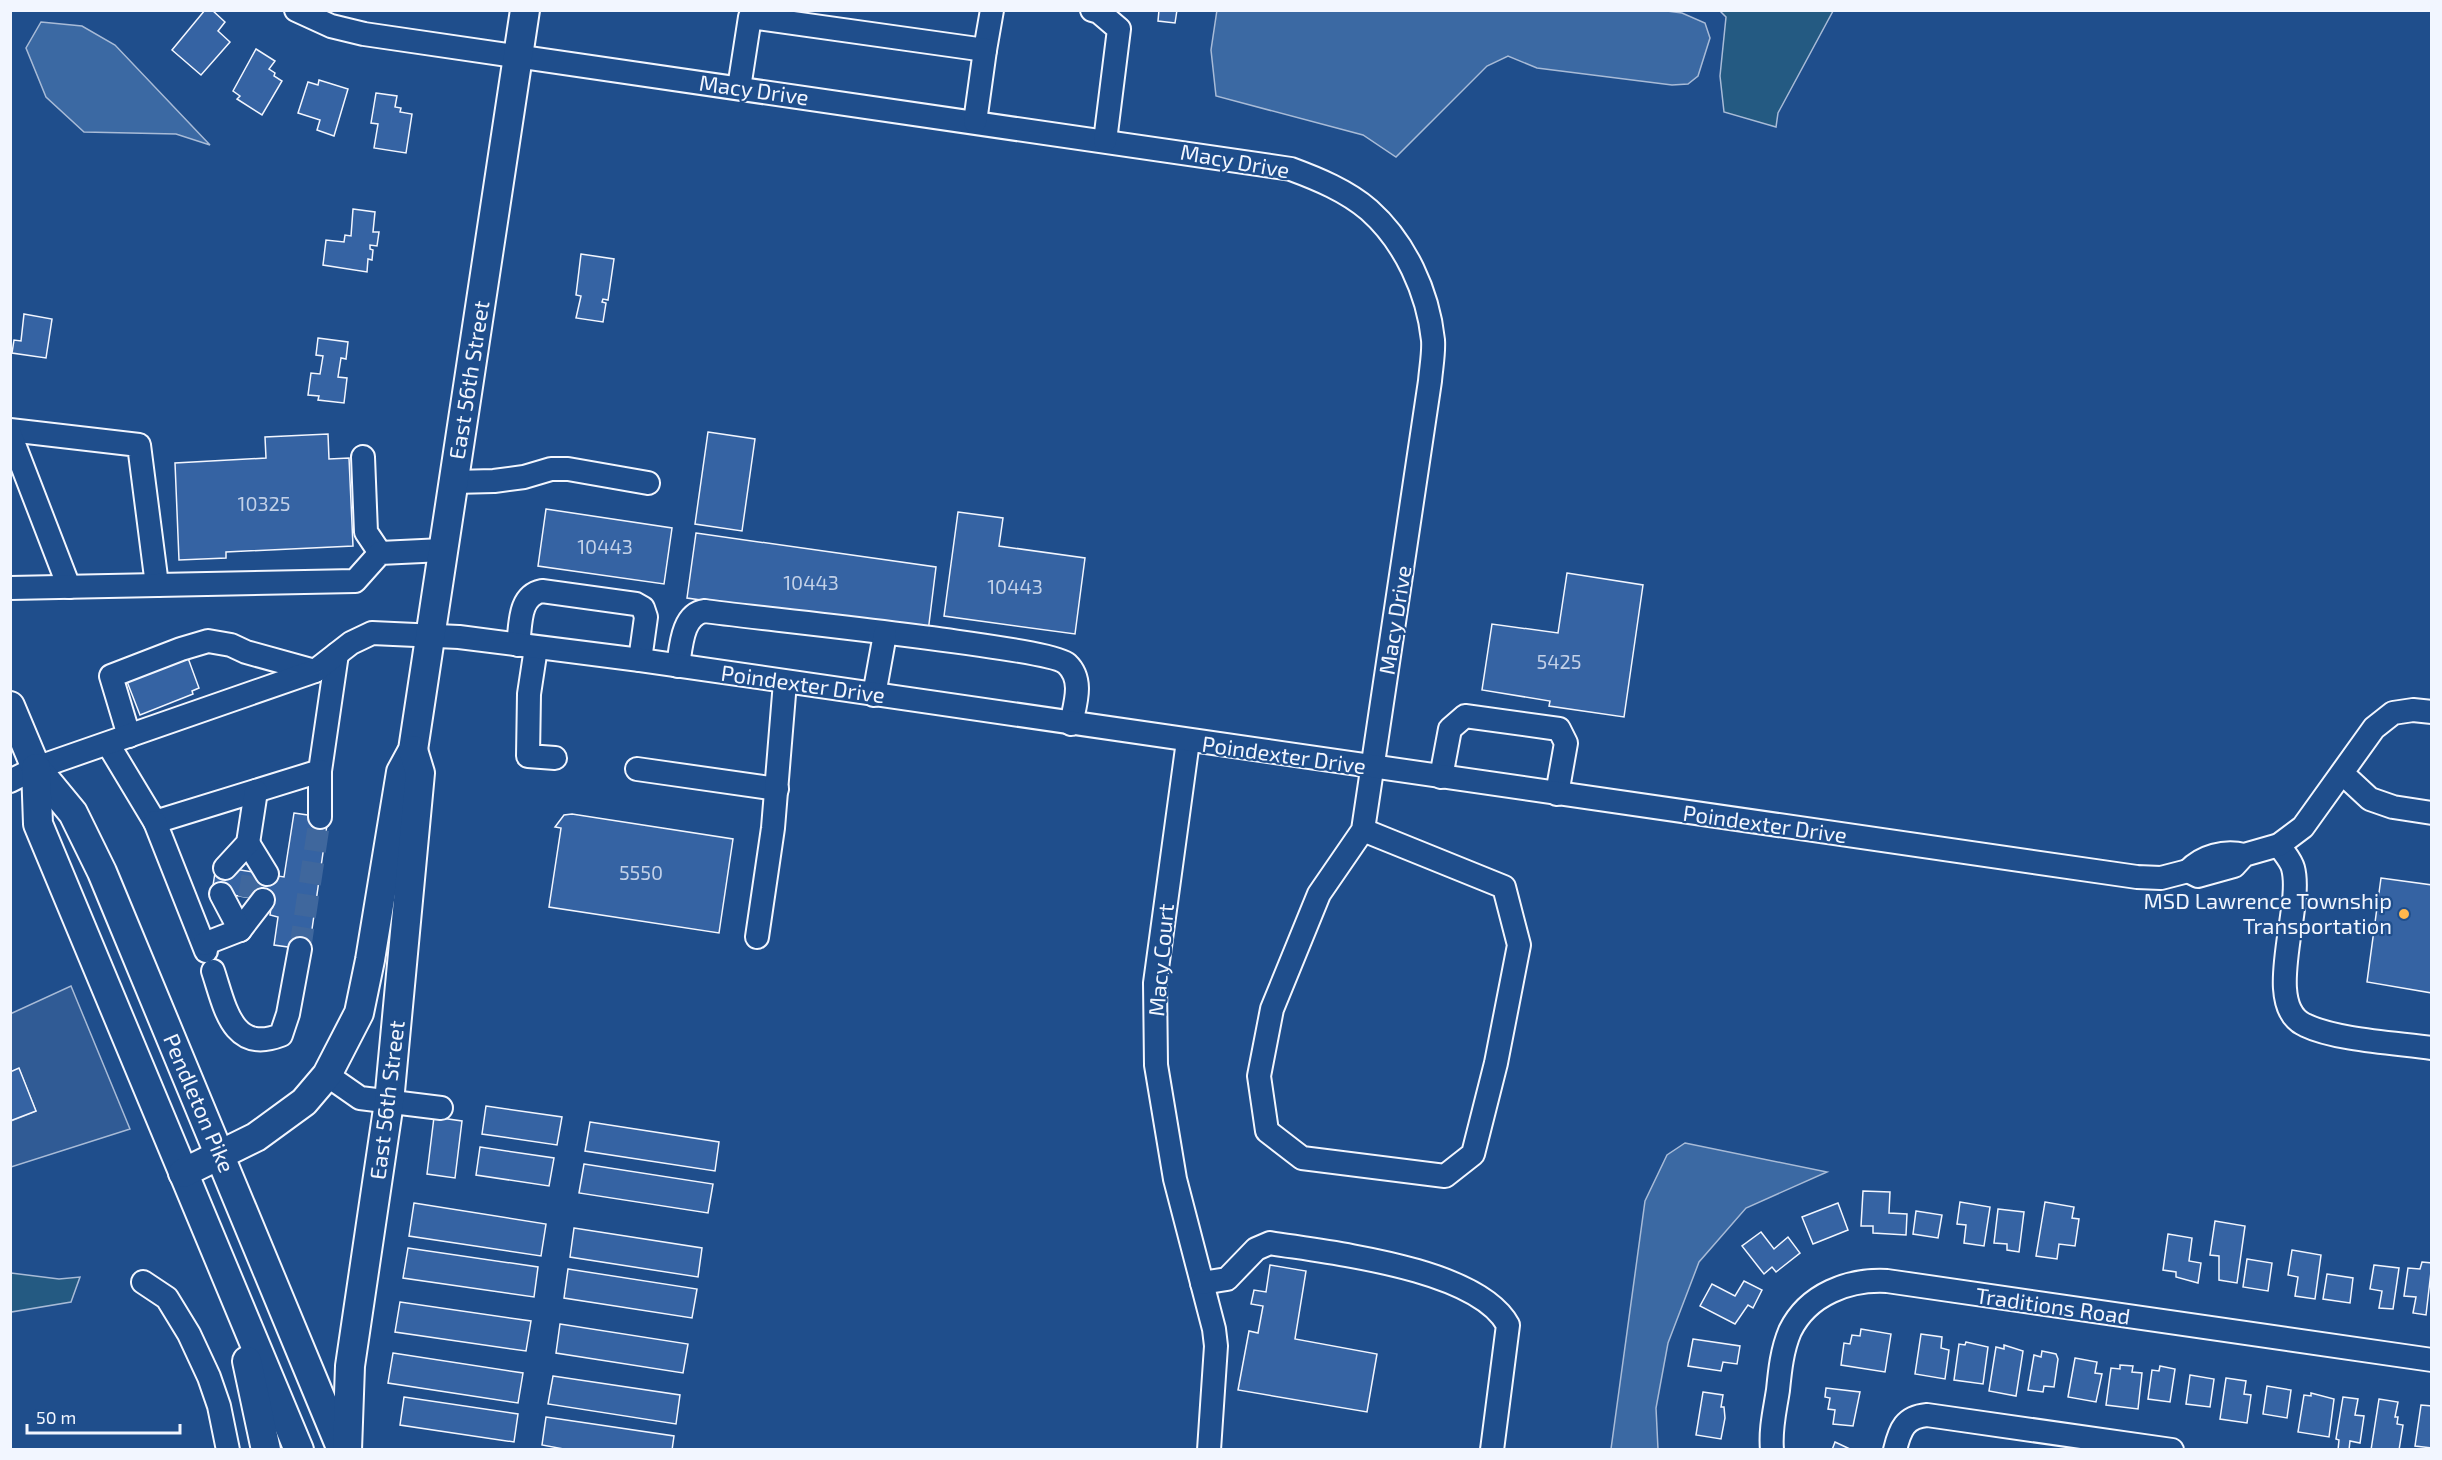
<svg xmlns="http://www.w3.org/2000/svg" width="2442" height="1460" viewBox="0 0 2442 1460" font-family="'Exo 2',sans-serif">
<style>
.green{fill:#245a82;stroke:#a8bbd7;stroke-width:1.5}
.parking{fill:#305b95;stroke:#a8bbd7;stroke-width:1.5}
.water{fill:#3b69a3;stroke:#a8bbd7;stroke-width:1.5}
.building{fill:#3563a3;stroke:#f2f6ff;stroke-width:1.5}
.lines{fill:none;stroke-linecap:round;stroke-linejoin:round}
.minor-tunnel{stroke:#3f679d;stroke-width:22;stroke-dasharray:22 11;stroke-linecap:butt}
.minor-casing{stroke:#f2f6ff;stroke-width:26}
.major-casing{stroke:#f2f6ff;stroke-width:32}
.minor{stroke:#1f4e8c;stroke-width:22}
.major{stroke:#1f4e8c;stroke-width:28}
.poi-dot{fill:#ffb74d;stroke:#1f4e8c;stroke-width:2}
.labels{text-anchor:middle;stroke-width:4.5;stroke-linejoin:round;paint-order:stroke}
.number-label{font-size:20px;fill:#c3d1e8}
.street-label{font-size:22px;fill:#f2f6ff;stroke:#1f4e8c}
.poi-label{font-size:22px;fill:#f2f6ff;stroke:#1f4e8c;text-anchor:end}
</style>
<rect width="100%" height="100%" fill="#1f4e8c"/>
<g class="green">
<polygon points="1720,11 1833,11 1778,113 1776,127 1724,112 1720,76 1726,17"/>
<polygon points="11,1273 59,1279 80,1277 71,1302 11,1312"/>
</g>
<polygon class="parking" points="71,986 130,1129 11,1167 11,1121 36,1111 19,1069 11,1072 10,1014"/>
<g class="water">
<polygon points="1217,10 1667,11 1682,13 1705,23 1710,38 1698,76 1688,84 1672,85 1537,68 1508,56 1487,66 1396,157 1363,135 1216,96 1211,50"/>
<polygon points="41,22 82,26 115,45 210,145 176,134 84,132 46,97 26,48"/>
<polygon points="1685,1143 1827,1172 1746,1208 1699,1262 1668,1343 1656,1408 1658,1449 1611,1449 1645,1201 1667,1155"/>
</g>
<g class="building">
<polygon points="205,10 212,10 225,22 218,31 230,42 201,75 172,50"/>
<polygon points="1159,10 1177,10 1175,23 1158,21"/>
<polygon points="256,49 275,61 269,69 275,73 274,76 282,81 262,115 237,99 240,96 233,91"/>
<polygon points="319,80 348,89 334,136 317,130 320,120 298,113 308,82 318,85"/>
<polygon points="376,93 397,96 395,107 401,108 400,112 412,114 406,153 374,148 378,124 371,123"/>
<polygon points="353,209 375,212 373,232 379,232 377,246 370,245 370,249 373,250 372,260 368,259 367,272 323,265 326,240 344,242 345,235 351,236"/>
<polygon points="581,254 614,259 608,300 603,299 602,302 606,303 603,322 576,318 581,296 576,295"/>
<polygon points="24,314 52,319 46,358 12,353 14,340 21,341"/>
<polygon points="318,338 348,342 346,359 341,358 338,377 347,378 344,403 318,400 319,396 308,395 311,373 320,374 323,356 316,355"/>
<polygon points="708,432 755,439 742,531 695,524"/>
<polygon points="328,434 329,459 349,458 353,546 226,552 226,558 179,560 175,463 266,458 265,437"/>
<polygon points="546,509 672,528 664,584 538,566"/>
<polygon points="958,512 1003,518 999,546 1085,558 1075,634 944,616"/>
<polygon points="696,533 936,567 928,632 687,598"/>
<polygon points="1567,573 1643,585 1624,717 1549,706 1550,701 1482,690 1492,624 1558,633"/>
<polygon points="188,658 199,688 192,691 193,694 140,715 126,679"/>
<polygon points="294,813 328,818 309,950 274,945 278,917 270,915 272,901 212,892 216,866 284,877"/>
<polygon points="572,814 733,839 719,933 549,907 561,828 555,827 564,815"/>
<polygon points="2381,878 2432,885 2432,993 2367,982"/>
<polygon points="19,1068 36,1111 10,1121 10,1072"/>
<polygon points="486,1106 562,1117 557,1145 482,1134"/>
<polygon points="434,1117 462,1121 455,1178 427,1174"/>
<polygon points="590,1122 719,1142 715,1171 585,1151"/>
<polygon points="480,1147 554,1158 549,1186 476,1175"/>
<polygon points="584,1164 713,1184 708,1213 579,1193"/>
<polygon points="1863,1191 1890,1192 1889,1213 1907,1214 1906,1235 1873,1233 1873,1226 1861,1226"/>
<polygon points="1960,1202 1990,1207 1984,1246 1964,1243 1966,1225 1957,1224"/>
<polygon points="2045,1202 2074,1207 2072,1218 2079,1219 2075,1246 2059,1244 2057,1259 2036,1256"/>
<polygon points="414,1203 546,1224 541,1256 409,1236"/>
<polygon points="1838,1203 1848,1230 1813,1244 1802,1217"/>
<polygon points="1998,1209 2024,1212 2019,1252 2007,1250 2007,1244 1994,1243"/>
<polygon points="1916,1211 1942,1215 1938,1238 1913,1234"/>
<polygon points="2215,1221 2245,1226 2237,1283 2219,1280 2219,1256 2210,1255"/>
<polygon points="574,1228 702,1248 698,1277 570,1257"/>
<polygon points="1761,1232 1774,1249 1788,1237 1800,1253 1776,1272 1772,1267 1764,1274 1742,1246"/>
<polygon points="2168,1234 2192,1238 2189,1261 2201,1263 2198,1283 2176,1277 2176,1272 2163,1270"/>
<polygon points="408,1248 538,1267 534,1297 403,1278"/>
<polygon points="2292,1250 2321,1255 2315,1299 2295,1296 2298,1277 2288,1275"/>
<polygon points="2247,1259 2272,1263 2268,1291 2243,1287"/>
<polygon points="2422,1262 2432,1263 2426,1315 2413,1313 2416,1297 2404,1296 2408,1268 2420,1269"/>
<polygon points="1270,1265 1306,1271 1295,1339 1377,1354 1367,1412 1238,1390 1249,1331 1258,1333 1263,1306 1251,1304 1254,1290 1266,1292"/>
<polygon points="2374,1265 2399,1268 2393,1309 2379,1308 2382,1291 2370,1289"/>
<polygon points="568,1269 697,1289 692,1318 564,1298"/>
<polygon points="2327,1274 2353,1278 2350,1303 2323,1299"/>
<polygon points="1744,1281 1762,1290 1753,1308 1748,1305 1735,1324 1700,1306 1712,1284 1735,1296"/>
<polygon points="400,1302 531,1321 526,1351 395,1332"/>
<polygon points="560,1324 688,1344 683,1373 556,1353"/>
<polygon points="1861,1329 1891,1334 1885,1372 1841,1365 1844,1343 1850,1344 1852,1335 1860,1336"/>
<polygon points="1921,1334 1942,1337 1941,1348 1949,1350 1945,1379 1915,1374"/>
<polygon points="1693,1339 1740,1346 1737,1364 1723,1362 1721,1371 1688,1366"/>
<polygon points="1966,1342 1988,1347 1983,1384 1954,1380 1959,1344 1965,1345"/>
<polygon points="2004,1345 2023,1351 2016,1396 1989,1391 1996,1347 2004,1349"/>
<polygon points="2042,1351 2056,1354 2058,1359 2054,1387 2044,1386 2043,1392 2028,1390 2034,1355 2041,1357"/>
<polygon points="393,1353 523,1373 518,1403 388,1383"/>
<polygon points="2075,1358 2097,1362 2095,1373 2102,1374 2096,1402 2068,1397"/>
<polygon points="2120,1365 2133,1366 2132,1372 2142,1373 2138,1409 2106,1405 2111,1368 2120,1369"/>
<polygon points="2160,1366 2175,1369 2170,1402 2148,1399 2152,1370 2159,1371"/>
<polygon points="2190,1375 2214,1379 2210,1407 2186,1404"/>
<polygon points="553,1376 680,1395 676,1424 548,1404"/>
<polygon points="2226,1378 2246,1381 2244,1394 2251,1395 2247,1423 2220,1419"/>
<polygon points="2267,1386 2291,1390 2287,1418 2263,1414"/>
<polygon points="1826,1388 1860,1392 1853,1426 1833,1424 1835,1410 1828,1409 1830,1398 1825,1397"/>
<polygon points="1703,1392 1723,1395 1721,1407 1724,1407 1725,1418 1721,1439 1696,1435"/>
<polygon points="2311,1393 2334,1399 2329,1437 2298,1432 2304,1395 2311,1396"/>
<polygon points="404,1397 518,1414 514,1442 400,1425"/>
<polygon points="2343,1397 2358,1399 2355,1415 2364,1416 2360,1443 2350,1441 2349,1450 2338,1450 2339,1440 2336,1439"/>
<polygon points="2379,1399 2398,1402 2395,1417 2398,1417 2397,1424 2403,1425 2399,1450 2371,1450"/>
<polygon points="2421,1405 2432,1406 2432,1448 2415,1446"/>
<polygon points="546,1417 674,1436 672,1450 569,1450 542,1445"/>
<polygon points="1835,1442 1852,1450 1832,1450"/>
</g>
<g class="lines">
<g class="minor-tunnel">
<polyline points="249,898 253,872"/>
<polyline points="300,949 320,817"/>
</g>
<defs>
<g id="minor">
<path d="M296,10L331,26L364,34L1291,169C1318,179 1347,191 1369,210C1405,242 1428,292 1433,340C1434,353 1431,368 1430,381L1363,830L1319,894L1272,1009L1259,1076L1267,1131L1302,1158L1445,1176L1473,1154L1496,1063L1519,945L1504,887L1363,830"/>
<polyline points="1092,10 1099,12 1119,29 1105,141"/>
<polyline points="985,50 992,10"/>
<polyline points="739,88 750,17 985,50 975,122"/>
<polyline points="10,430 139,445 157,585"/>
<polyline points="10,434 69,587"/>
<polyline points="363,457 366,532 380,553"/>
<polyline points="454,482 494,481 524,477 551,469 568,469 648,483"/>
<polyline points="10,588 355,581 380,553 443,550"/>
<path d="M518,645C521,625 518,596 542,591L636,604L643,608L646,617L640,660"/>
<polyline points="536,648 529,694 528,756 555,758"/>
<path d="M678,666C681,647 682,614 705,611C752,618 1049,647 1067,664C1084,680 1075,704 1071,724"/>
<polyline points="874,695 885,634"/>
<polyline points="129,736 111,676 181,649 208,641 231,645 246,652 315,671"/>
<polyline points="1188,741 1155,983 1156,1065 1175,1179 1214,1329 1216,1346 1209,1450"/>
<polyline points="108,744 155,822 320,771 337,654"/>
<polyline points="637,769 777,789"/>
<polyline points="320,771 320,817"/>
<polyline points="2343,774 2370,799 2393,807 2432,813"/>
<polyline points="1441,777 1450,729 1465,716 1559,729 1566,743 1557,794"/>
<polyline points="10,781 36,768 315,671 351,643 372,633 459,637 640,660 2137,877 2161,878 2188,871"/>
<polyline points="155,822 206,951"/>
<polyline points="248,843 267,874"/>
<path d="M2279,845C2283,852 2291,860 2293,868C2304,908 2261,1005 2305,1025C2336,1040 2396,1043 2432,1048"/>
<path d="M2244,855C2225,850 2202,856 2188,871L2198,876L2234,866L2244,855L2279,845L2303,827L2374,728L2393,713L2413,710L2432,712"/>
<polyline points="225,868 248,843 256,791"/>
<polyline points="240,930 263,900"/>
<polyline points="757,937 773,828 785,682"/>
<polyline points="204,944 240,930 221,894"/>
<path d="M213,971C225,1007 232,1054 281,1035L288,1014L300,949"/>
<polyline points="327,1075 360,1098 441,1108"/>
<polyline points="143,1282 167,1298 189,1334 209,1377 219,1406 228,1450"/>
<path d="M1202,1283L1227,1279L1256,1249L1270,1243C1331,1253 1477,1268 1508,1325L1492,1450"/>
<path d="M1772,1450C1770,1429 1775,1410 1778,1390C1780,1370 1782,1350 1790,1331C1808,1294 1849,1279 1887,1281L2432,1360"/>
<path d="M1895,1450C1900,1429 1905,1417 1927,1415L2172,1450"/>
</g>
<g id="major">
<polyline points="10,706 36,768 73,813 102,872 342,1450"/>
<polyline points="36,768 38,824 299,1450"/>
<polyline points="183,1173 256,1137 304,1102 327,1075 359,1013 370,960 401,772 413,750 525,10"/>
<polyline points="247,1361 266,1450"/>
<polyline points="347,1450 350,1366 389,1102 420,773 413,750"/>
</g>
</defs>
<use href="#minor" class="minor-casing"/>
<use href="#major" class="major-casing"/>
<use href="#minor" class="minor"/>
<use href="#major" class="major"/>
</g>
<circle class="poi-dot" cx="2404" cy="914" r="6"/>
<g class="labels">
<g class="number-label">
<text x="264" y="511">10325</text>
<text x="605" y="554">10443</text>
<text x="811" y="590">10443</text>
<text x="1015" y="594">10443</text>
<text x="1559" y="669">5425</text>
<text x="641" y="880">5550</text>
</g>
<g class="street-label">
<text transform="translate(754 90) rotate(8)" y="8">Macy Drive</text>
<text transform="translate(1235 161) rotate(10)" y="8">Macy Drive</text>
<text transform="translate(469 380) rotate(-81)" y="8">East 56th Street</text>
<text transform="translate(1395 620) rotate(-81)" y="8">Macy Drive</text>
<text transform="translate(803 684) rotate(8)" y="8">Poindexter Drive</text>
<text transform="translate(1284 755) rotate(8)" y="8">Poindexter Drive</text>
<text transform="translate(1765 824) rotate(8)" y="8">Poindexter Drive</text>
<text transform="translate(1161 960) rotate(-85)" y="8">Macy Court</text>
<text transform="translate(387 1100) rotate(-83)" y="8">East 56th Street</text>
<text transform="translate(199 1103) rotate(67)" y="8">Pendleton Pike</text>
<text transform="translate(2053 1306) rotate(8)" y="8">Traditions Road</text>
</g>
<g class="poi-label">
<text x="2392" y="909">MSD Lawrence Township<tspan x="2392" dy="25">Transportation</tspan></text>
</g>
</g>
<rect width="2442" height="1460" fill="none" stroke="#f2f6ff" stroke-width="24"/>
<path d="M27 1424v9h153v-9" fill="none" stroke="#f2f6ff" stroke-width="3"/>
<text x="36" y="1424" font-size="18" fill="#f2f6ff" stroke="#1f4e8c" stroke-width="4.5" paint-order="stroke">50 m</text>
</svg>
